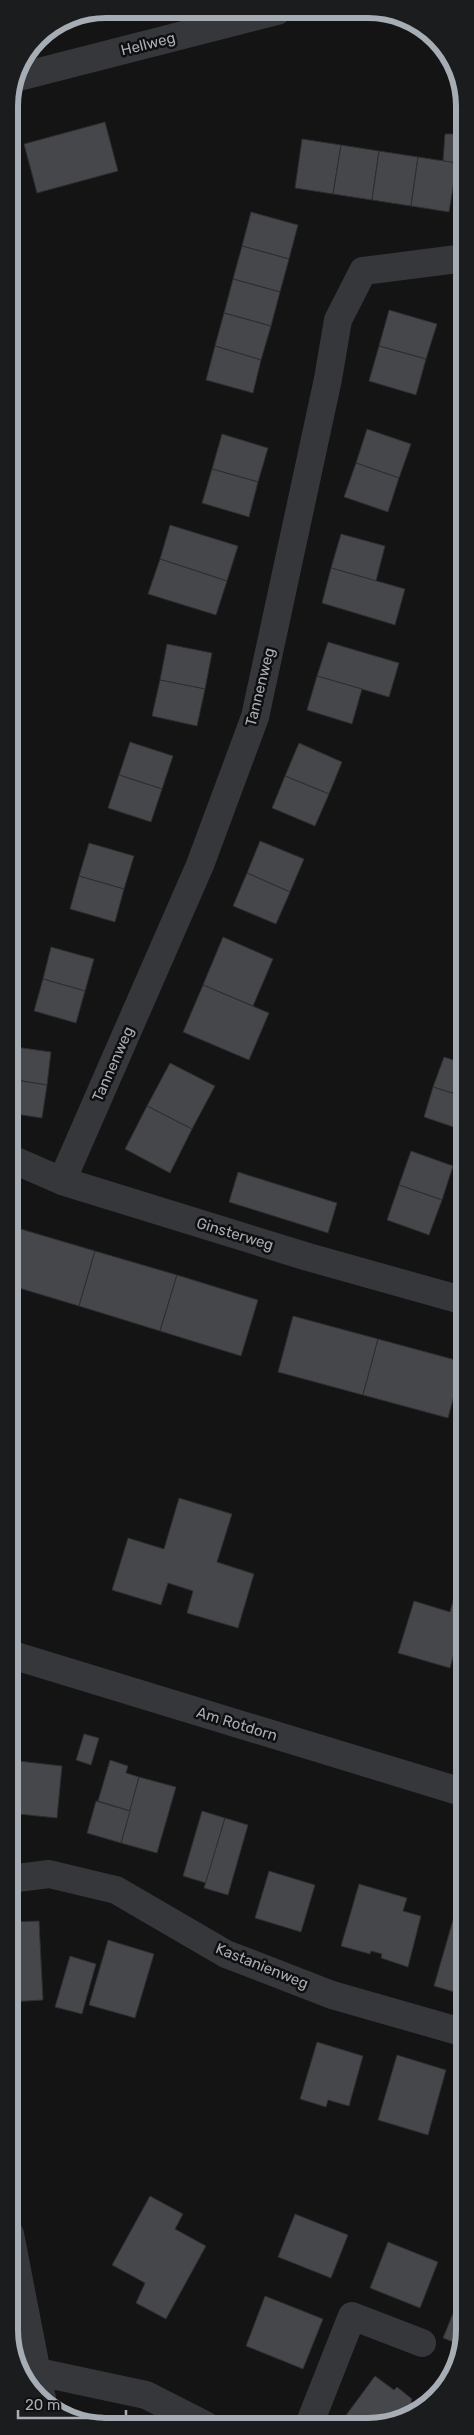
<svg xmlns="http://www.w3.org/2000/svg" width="474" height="2435" viewBox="0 0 474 2435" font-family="Rubik,sans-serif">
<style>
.building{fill:#46474a;stroke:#2e2e31}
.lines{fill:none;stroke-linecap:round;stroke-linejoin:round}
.street{stroke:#35373a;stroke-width:28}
.labels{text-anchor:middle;stroke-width:5;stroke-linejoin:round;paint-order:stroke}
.street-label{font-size:15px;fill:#a7adb4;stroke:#0f0f10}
.rim{fill:none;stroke:#a7adb4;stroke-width:6}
</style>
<rect width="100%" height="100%" fill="#141415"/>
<g class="building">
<polygon points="461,113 464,114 464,164 443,161 445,134 458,134"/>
<polygon points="105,122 118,171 37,193 24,144"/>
<polygon points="302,139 341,145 333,194 295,188"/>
<polygon points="341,145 379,151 372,200 333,194"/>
<polygon points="379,151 418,157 411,206 372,200"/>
<polygon points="418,157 457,163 449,212 411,206"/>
<polygon points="251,212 298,225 289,259 242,246"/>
<polygon points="242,246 289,259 280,292 233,279"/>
<polygon points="233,279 280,292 271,326 224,313"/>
<polygon points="389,310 437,324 426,359 379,346"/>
<polygon points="224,313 271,326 261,360 215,346"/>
<polygon points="215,346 261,360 253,393 206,380"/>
<polygon points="379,346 426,359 416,395 369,381"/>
<polygon points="367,429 411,444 399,478 356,463"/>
<polygon points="222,434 268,448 258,482 212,469"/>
<polygon points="356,463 399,478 388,512 344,497"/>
<polygon points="212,469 258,482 249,517 202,503"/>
<polygon points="170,525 238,546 227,581 160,559"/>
<polygon points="341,534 385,546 376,581 331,568"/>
<polygon points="160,559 227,581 216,615 148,594"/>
<polygon points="331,568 405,589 395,625 322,603"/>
<polygon points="328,642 399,663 389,697 317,676"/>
<polygon points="167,644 212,653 205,689 160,680"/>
<polygon points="317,676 362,689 352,724 307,710"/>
<polygon points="160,680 205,689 197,726 152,716"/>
<polygon points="130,742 173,756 162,789 119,775"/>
<polygon points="299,743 342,762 329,794 285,776"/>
<polygon points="119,775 162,789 151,822 108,808"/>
<polygon points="285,776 329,794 315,826 272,808"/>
<polygon points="260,841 304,859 290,892 247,873"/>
<polygon points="89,843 134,856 124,889 79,876"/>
<polygon points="247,873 290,892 276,924 233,906"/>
<polygon points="79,876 124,889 115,922 70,909"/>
<polygon points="223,937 273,959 253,1006 203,985"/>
<polygon points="51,947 94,959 85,991 43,979"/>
<polygon points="464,978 465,978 465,1016 454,1013"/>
<polygon points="43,979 85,991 76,1023 34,1011"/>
<polygon points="203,985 269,1013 249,1060 183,1032"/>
<polygon points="9,1046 51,1052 47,1085 9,1079"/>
<polygon points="444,1057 465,1064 465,1097 433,1087"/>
<polygon points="170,1063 215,1086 192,1129 147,1106"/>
<polygon points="9,1079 47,1085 42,1118 9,1113"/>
<polygon points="433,1087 465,1097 465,1131 424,1117"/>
<polygon points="147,1106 192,1129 170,1173 125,1149"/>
<polygon points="411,1151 453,1166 442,1200 399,1185"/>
<polygon points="238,1172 337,1203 328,1233 229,1202"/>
<polygon points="399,1185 442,1200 429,1235 387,1220"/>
<polygon points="9,1209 18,1212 9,1241"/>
<polygon points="14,1227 95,1251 79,1306 9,1285 9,1244"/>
<polygon points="95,1251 177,1275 160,1331 79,1306"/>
<polygon points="177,1275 258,1300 241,1356 160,1331"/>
<polygon points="293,1316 378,1339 363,1395 278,1372"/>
<polygon points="378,1339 463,1362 448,1418 363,1395"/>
<polygon points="179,1498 232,1514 217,1562 254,1574 238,1628 187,1613 193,1591 168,1583 161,1605 112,1590 128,1538 164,1549"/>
<polygon points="464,1563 465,1652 455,1650 450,1668 398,1653 414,1601 450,1612"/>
<polygon points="84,1734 99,1738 91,1765 76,1760"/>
<polygon points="10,1760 62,1766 57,1818 9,1813"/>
<polygon points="110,1760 128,1766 126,1773 139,1777 130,1811 98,1801"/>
<polygon points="139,1777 176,1787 157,1853 121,1843"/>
<polygon points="96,1801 130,1811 121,1843 87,1833"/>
<polygon points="202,1811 225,1818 206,1883 183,1876"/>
<polygon points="225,1818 248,1825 228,1895 204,1888"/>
<polygon points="269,1871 315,1885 301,1932 255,1918"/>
<polygon points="359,1884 407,1898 403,1911 421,1916 408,1967 381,1958 382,1954 371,1951 370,1954 341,1946"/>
<polygon points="457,1906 465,1909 465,1995 434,1986"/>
<polygon points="39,1921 43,2000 9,2002 9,1922"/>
<polygon points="108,1940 154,1954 135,2018 89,2005"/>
<polygon points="70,1956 96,1964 82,2014 55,2007"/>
<polygon points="317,2042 363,2056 349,2106 328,2100 326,2107 300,2099"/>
<polygon points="397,2055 446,2070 428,2135 378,2120"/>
<polygon points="150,2196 183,2214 175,2229 206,2246 166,2319 136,2303 145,2283 112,2265"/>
<polygon points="295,2214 348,2235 331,2278 278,2257"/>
<polygon points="388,2242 438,2262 420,2308 370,2288"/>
<polygon points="463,2289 465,2290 465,2336 461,2345 443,2338"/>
<polygon points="265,2296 323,2319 303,2369 246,2346"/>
<polygon points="375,2376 394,2390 397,2387 412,2399 411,2403 416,2407 381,2425 353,2425 344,2418"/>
</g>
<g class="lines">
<g class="street">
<polyline points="19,77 277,11"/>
<polyline points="9,1158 62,1181 308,1257 465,1301"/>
<polyline points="62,1181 200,865 255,717 328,379 338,320 363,271 465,258"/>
<polyline points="9,1654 465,1793"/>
<polyline points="9,1879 49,1874 116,1890 226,1954 332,1995 465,2033"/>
<polyline points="10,2234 42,2399"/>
<polyline points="23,2372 38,2372 146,2395 205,2425"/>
<polyline points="309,2425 352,2316 422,2343"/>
</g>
</g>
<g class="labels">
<g class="street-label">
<text transform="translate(148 44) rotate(-14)" y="5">Hellweg</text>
<text transform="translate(260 687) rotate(-76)" y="5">Tannenweg</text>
<text transform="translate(113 1064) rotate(-66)" y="5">Tannenweg</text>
<text transform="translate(235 1234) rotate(17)" y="5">Ginsterweg</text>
<text transform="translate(237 1724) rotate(17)" y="5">Am Rotdorn</text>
<text transform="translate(262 1966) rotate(22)" y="5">Kastanienweg</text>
</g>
</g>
<path d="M0 0H474V2435H0ZM106 18H368A88 88 0 0 1 456 106V2330A88 88 0 0 1 368 2418H106A88 88 0 0 1 18 2330V106A88 88 0 0 1 106 18Z" fill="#1b1c1d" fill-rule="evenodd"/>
<path class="rim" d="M106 18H368A88 88 0 0 1 456 106V2330A88 88 0 0 1 368 2418H106A88 88 0 0 1 18 2330V106A88 88 0 0 1 106 18Z"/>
<path d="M18 2410v8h108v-8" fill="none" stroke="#a7adb4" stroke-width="2.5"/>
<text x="25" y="2410" font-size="15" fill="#a7adb4" stroke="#0f0f10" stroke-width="4" paint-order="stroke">20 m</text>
</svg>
